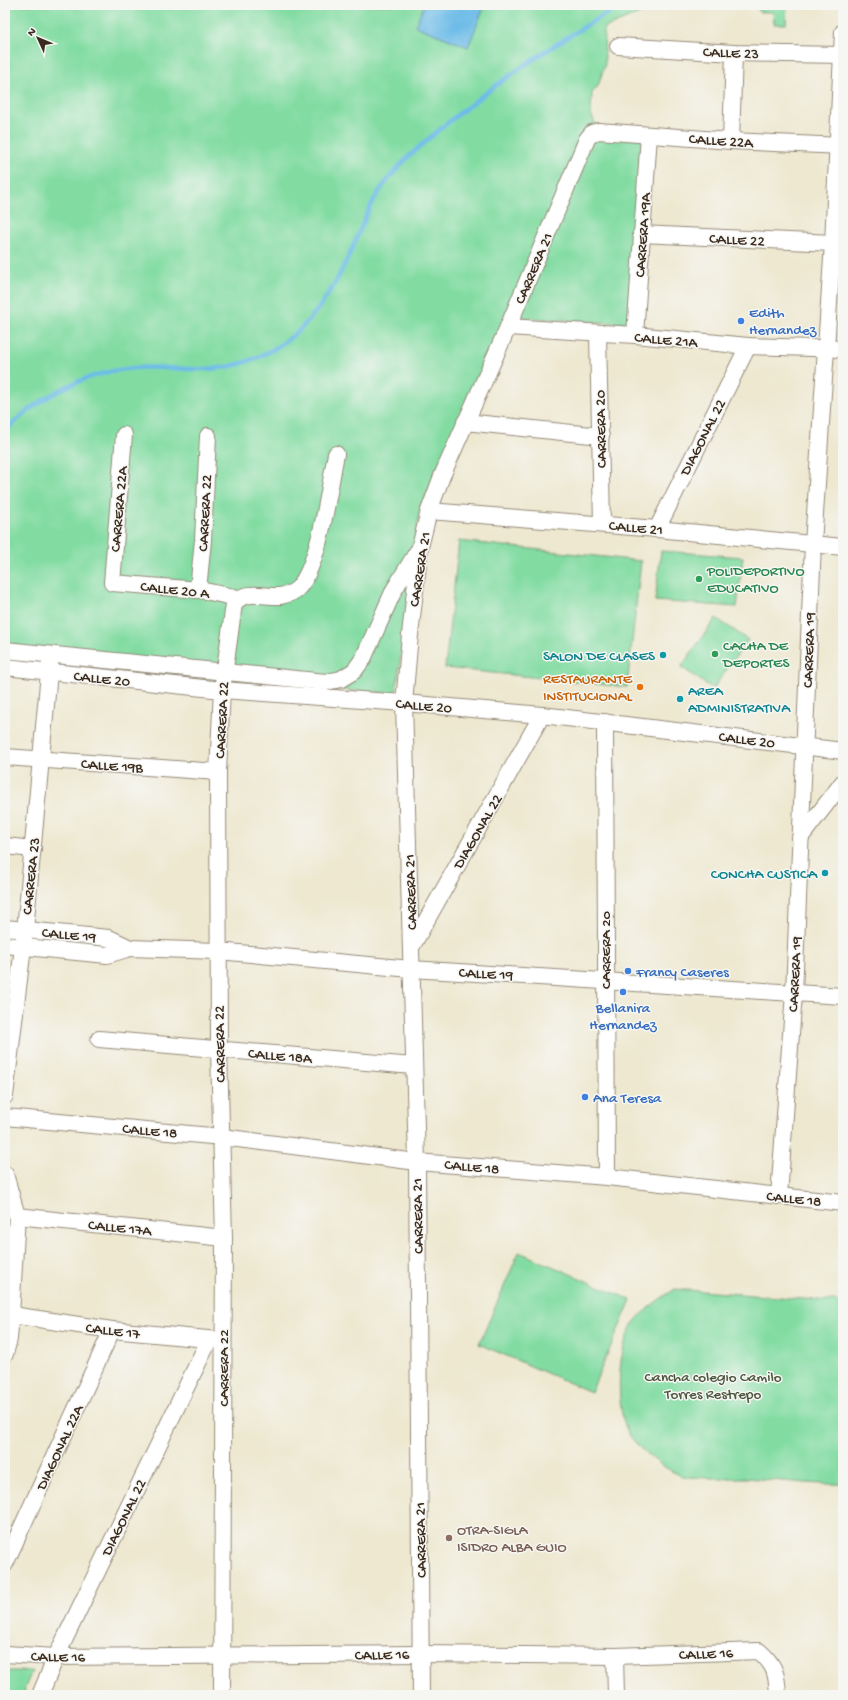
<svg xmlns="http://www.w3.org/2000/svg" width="848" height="1700" viewBox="0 0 848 1700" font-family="'Gochi Hand',sans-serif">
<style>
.green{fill:#82dca2;stroke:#5e8360}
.water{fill:#6dbce8;stroke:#547383}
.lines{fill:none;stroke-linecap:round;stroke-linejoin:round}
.stream{stroke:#6dbce8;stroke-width:4.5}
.minor-casing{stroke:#948977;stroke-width:18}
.minor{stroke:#fff;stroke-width:16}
.shop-dot{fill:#3f7fe0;stroke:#f6f6f2;stroke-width:1.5}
.leisure-dot{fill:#2e9e5b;stroke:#f6f6f2;stroke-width:1.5}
.culture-dot{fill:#0f9aa8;stroke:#f6f6f2;stroke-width:1.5}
.food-dot{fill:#e8710a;stroke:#f6f6f2;stroke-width:1.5}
.education-dot{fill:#8d6e63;stroke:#f6f6f2;stroke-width:1.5}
.labels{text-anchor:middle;stroke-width:3;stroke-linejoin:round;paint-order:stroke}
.street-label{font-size:15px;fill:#3b2a1e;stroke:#f6f6f2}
.shop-label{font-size:15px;fill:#366cbe;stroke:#f6f6f2;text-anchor:start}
.leisure-label{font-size:15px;fill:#27864d;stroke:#f6f6f2;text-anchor:start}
.culture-label{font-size:15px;fill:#0d838f;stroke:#f6f6f2;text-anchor:end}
.food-label{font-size:15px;fill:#c56008;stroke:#f6f6f2;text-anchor:end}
.park-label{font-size:15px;fill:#4d563f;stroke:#f6f6f2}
.education-label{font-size:15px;fill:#785e54;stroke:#f6f6f2;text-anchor:start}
</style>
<rect width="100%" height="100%" fill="#f6f6f2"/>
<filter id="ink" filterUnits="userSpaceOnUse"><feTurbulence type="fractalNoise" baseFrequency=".025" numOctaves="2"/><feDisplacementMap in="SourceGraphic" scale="8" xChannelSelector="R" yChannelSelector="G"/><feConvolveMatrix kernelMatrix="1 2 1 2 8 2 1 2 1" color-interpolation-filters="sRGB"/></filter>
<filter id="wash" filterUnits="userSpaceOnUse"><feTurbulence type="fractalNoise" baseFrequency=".012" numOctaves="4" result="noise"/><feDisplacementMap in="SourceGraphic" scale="16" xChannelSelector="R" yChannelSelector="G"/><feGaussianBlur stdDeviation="0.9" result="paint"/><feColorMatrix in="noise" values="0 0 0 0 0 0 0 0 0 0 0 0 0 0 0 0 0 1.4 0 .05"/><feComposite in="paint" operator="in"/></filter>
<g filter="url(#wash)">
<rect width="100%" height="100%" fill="#eee8d0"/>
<g class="green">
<polygon points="5,5 661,5 604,28 605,64 598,86 592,93 591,114 600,134 645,139 632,324 508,317 420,508 396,693 356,691 86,668 5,659"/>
<polygon points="758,5 787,5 786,24 774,24 773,12 759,12"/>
<polygon points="459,541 641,561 627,687 445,668"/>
<polygon points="661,551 743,557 737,607 655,601"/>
<polygon points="716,618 748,640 713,689 681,667"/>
<polygon points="519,1252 631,1300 591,1392 479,1344"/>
<path d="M675,1289L843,1302V1484C811,1485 778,1480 746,1478C734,1478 687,1479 679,1475C664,1468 639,1450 630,1436C614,1411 617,1348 633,1324C644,1309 660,1299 675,1289Z"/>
<polygon points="5,1671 32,1671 22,1695 5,1695"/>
</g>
<polygon class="water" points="424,5 485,5 468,47 415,26"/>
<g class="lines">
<path class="stream" d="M5,431C40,396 85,372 134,368C157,366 179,370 202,369C228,369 255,361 277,347C314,325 338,282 354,244C364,221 371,200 387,181C401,162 420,146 438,131C494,83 557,42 621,5"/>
</g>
</g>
<g filter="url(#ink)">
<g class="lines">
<defs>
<g id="minor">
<polyline points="618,46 734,53 843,55"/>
<polyline points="731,141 734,53"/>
<polyline points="641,234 833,243"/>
<polyline points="508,327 635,335 748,346 843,349"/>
<polyline points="598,334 602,524"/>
<polyline points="635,335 649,135"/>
<polyline points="465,422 601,436"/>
<polyline points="124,435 112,583 200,590 238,598"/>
<polyline points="429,511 657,529 843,547"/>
<polyline points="657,529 748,346"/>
<polyline points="198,590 203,540 208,436"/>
<polyline points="5,650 326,682 341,679 354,671 363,659 394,590 417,552"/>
<polyline points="5,667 222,690 404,703 542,715 843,751"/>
<polyline points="605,722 607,1177"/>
<polyline points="5,757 218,772"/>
<polyline points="800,838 843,782"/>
<polyline points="5,846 33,849"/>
<polyline points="5,928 109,938 130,948"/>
<polyline points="5,945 107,955 130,948 218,951 411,969 843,996"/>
<polyline points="412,946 542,715"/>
<polyline points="99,1039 413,1066"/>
<polyline points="5,1096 25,930 50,662"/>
<polyline points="5,1117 222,1137 417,1162 607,1177 843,1203"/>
<polyline points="5,1174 17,1216 11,1315 9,1339 5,1354"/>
<polyline points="779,1196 794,993 813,544 833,243 843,32"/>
<polyline points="17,1216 224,1238"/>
<polyline points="5,1314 112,1330 218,1340"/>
<polyline points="5,1564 112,1330"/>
<path d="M5,1654L56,1657L421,1654L615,1656L759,1651C775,1665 777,1674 778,1695"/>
<polyline points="615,1656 616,1695"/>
<polyline points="40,1695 56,1657 209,1340"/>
<path d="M222,1695L224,1238L219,1050L218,772L222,690L234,604C244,589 264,597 280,596C286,595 295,592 299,587C320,563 329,488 336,454"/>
<polyline points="421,1695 417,1162 404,703 410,635 420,547 429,511 442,476 508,327 587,139 592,133 599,131 731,141 843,146"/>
</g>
</defs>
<use href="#minor" class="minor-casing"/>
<use href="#minor" class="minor"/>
</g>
</g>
<g class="shop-dot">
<circle cx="741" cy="321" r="4"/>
<circle cx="628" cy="971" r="4"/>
<circle cx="623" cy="992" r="4"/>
<circle cx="585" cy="1097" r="4"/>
</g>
<g class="leisure-dot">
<circle cx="699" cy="579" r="4"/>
<circle cx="715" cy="654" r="4"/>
</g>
<g class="culture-dot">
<circle cx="663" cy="655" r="4"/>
<circle cx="680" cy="699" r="4"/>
<circle cx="825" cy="873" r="4"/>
</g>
<circle class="food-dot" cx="640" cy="687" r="4"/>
<circle class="education-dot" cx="449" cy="1538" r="4"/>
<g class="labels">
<g class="street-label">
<text transform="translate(731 52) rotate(2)" y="5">CALLE 23</text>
<text transform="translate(721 140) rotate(4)" y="5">CALLE 22A</text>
<text transform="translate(642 235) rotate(-86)" y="5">CARRERA 19A</text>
<text transform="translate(737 239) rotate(3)" y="5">CALLE 22</text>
<text transform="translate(533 268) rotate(-67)" y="5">CARRERA 21</text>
<text transform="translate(666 339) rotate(5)" y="5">CALLE 21A</text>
<text transform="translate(600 429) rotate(-91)" y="5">CARRERA 20</text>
<text transform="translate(702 437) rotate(-63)" y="5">DIAGONAL 22</text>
<text transform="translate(118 509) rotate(-85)" y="5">CARRERA 22A</text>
<text transform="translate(204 513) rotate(-87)" y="5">CARRERA 22</text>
<text transform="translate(636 527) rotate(5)" y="5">CALLE 21</text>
<text transform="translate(419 569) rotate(-81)" y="5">CARRERA 21</text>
<text transform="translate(175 589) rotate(6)" y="5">CALLE 20 A</text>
<text transform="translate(808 650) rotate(-88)" y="5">CARRERA 19</text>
<text transform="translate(102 678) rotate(6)" y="5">CALLE 20</text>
<text transform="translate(424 705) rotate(5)" y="5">CALLE 20</text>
<text transform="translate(221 720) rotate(-87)" y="5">CARRERA 22</text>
<text transform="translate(747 739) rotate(7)" y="5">CALLE 20</text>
<text transform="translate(112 765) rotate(4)" y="5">CALLE 19B</text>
<text transform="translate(477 831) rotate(-60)" y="5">DIAGONAL 22</text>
<text transform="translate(30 876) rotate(-84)" y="5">CARRERA 23</text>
<text transform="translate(410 892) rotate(-92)" y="5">CARRERA 21</text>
<text transform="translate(69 934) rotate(5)" y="5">CALLE 19</text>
<text transform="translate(605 950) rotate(-90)" y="5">CARRERA 20</text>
<text transform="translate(486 973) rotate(3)" y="5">CALLE 19</text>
<text transform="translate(794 974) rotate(-87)" y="5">CARRERA 19</text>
<text transform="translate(219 1044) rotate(-91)" y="5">CARRERA 22</text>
<text transform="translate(280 1055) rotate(5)" y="5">CALLE 18A</text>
<text transform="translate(150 1130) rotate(5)" y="5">CALLE 18</text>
<text transform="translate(472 1166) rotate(5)" y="5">CALLE 18</text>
<text transform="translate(794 1198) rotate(6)" y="5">CALLE 18</text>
<text transform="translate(417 1216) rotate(-91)" y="5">CARRERA 21</text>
<text transform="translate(120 1227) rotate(6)" y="5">CALLE 17A</text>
<text transform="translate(113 1330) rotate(7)" y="5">CALLE 17</text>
<text transform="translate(223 1368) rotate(-90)" y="5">CARRERA 22</text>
<text transform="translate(59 1447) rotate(-65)" y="5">DIAGONAL 22A</text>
<text transform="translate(123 1517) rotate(-64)" y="5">DIAGONAL 22</text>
<text transform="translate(420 1540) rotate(-91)" y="5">CARRERA 21</text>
<text transform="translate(706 1653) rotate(-2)" y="5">CALLE 16</text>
<text transform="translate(382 1654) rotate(-1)" y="5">CALLE 16</text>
<text transform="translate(58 1656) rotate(1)" y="5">CALLE 16</text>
</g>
<g class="shop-label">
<text x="749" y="317">Edith<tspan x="749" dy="17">Hernandez</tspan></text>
<text x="636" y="976">Francy Caseres</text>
<text x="623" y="1012" text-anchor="middle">Bellanira<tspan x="623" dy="17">Hernandez</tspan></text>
<text x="593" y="1102">Ana Teresa</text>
</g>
<g class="leisure-label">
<text x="707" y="575">POLIDEPORTIVO<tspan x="707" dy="17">EDUCATIVO</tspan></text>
<text x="723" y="650">CACHA DE<tspan x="723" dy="17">DEPORTES</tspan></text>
</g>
<g class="culture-label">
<text x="655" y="660">SALON DE CLASES</text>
<text x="688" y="695" text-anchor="start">AREA<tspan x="688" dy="17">ADMINISTRATIVA</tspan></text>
<text x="817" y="878">CONCHA CUSTICA</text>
</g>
<g class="food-label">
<text x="632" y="683">RESTAURANTE<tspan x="632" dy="17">INSTITUCIONAL</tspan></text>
</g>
<g class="park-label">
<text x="713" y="1381">Cancha colegio Camilo<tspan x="713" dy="17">Torres Restrepo</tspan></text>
</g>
<g class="education-label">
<text x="457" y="1534">OTRA-SIGLA<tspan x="457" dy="17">ISIDRO ALBA GUIO</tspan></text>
</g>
</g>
<rect width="848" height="1700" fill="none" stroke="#f6f6f2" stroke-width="20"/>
<g transform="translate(38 38) rotate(314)" stroke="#f6f6f2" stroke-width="3" paint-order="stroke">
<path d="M0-3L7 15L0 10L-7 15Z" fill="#3b2a1e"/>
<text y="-6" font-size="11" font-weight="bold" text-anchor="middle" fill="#3b2a1e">N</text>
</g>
</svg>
